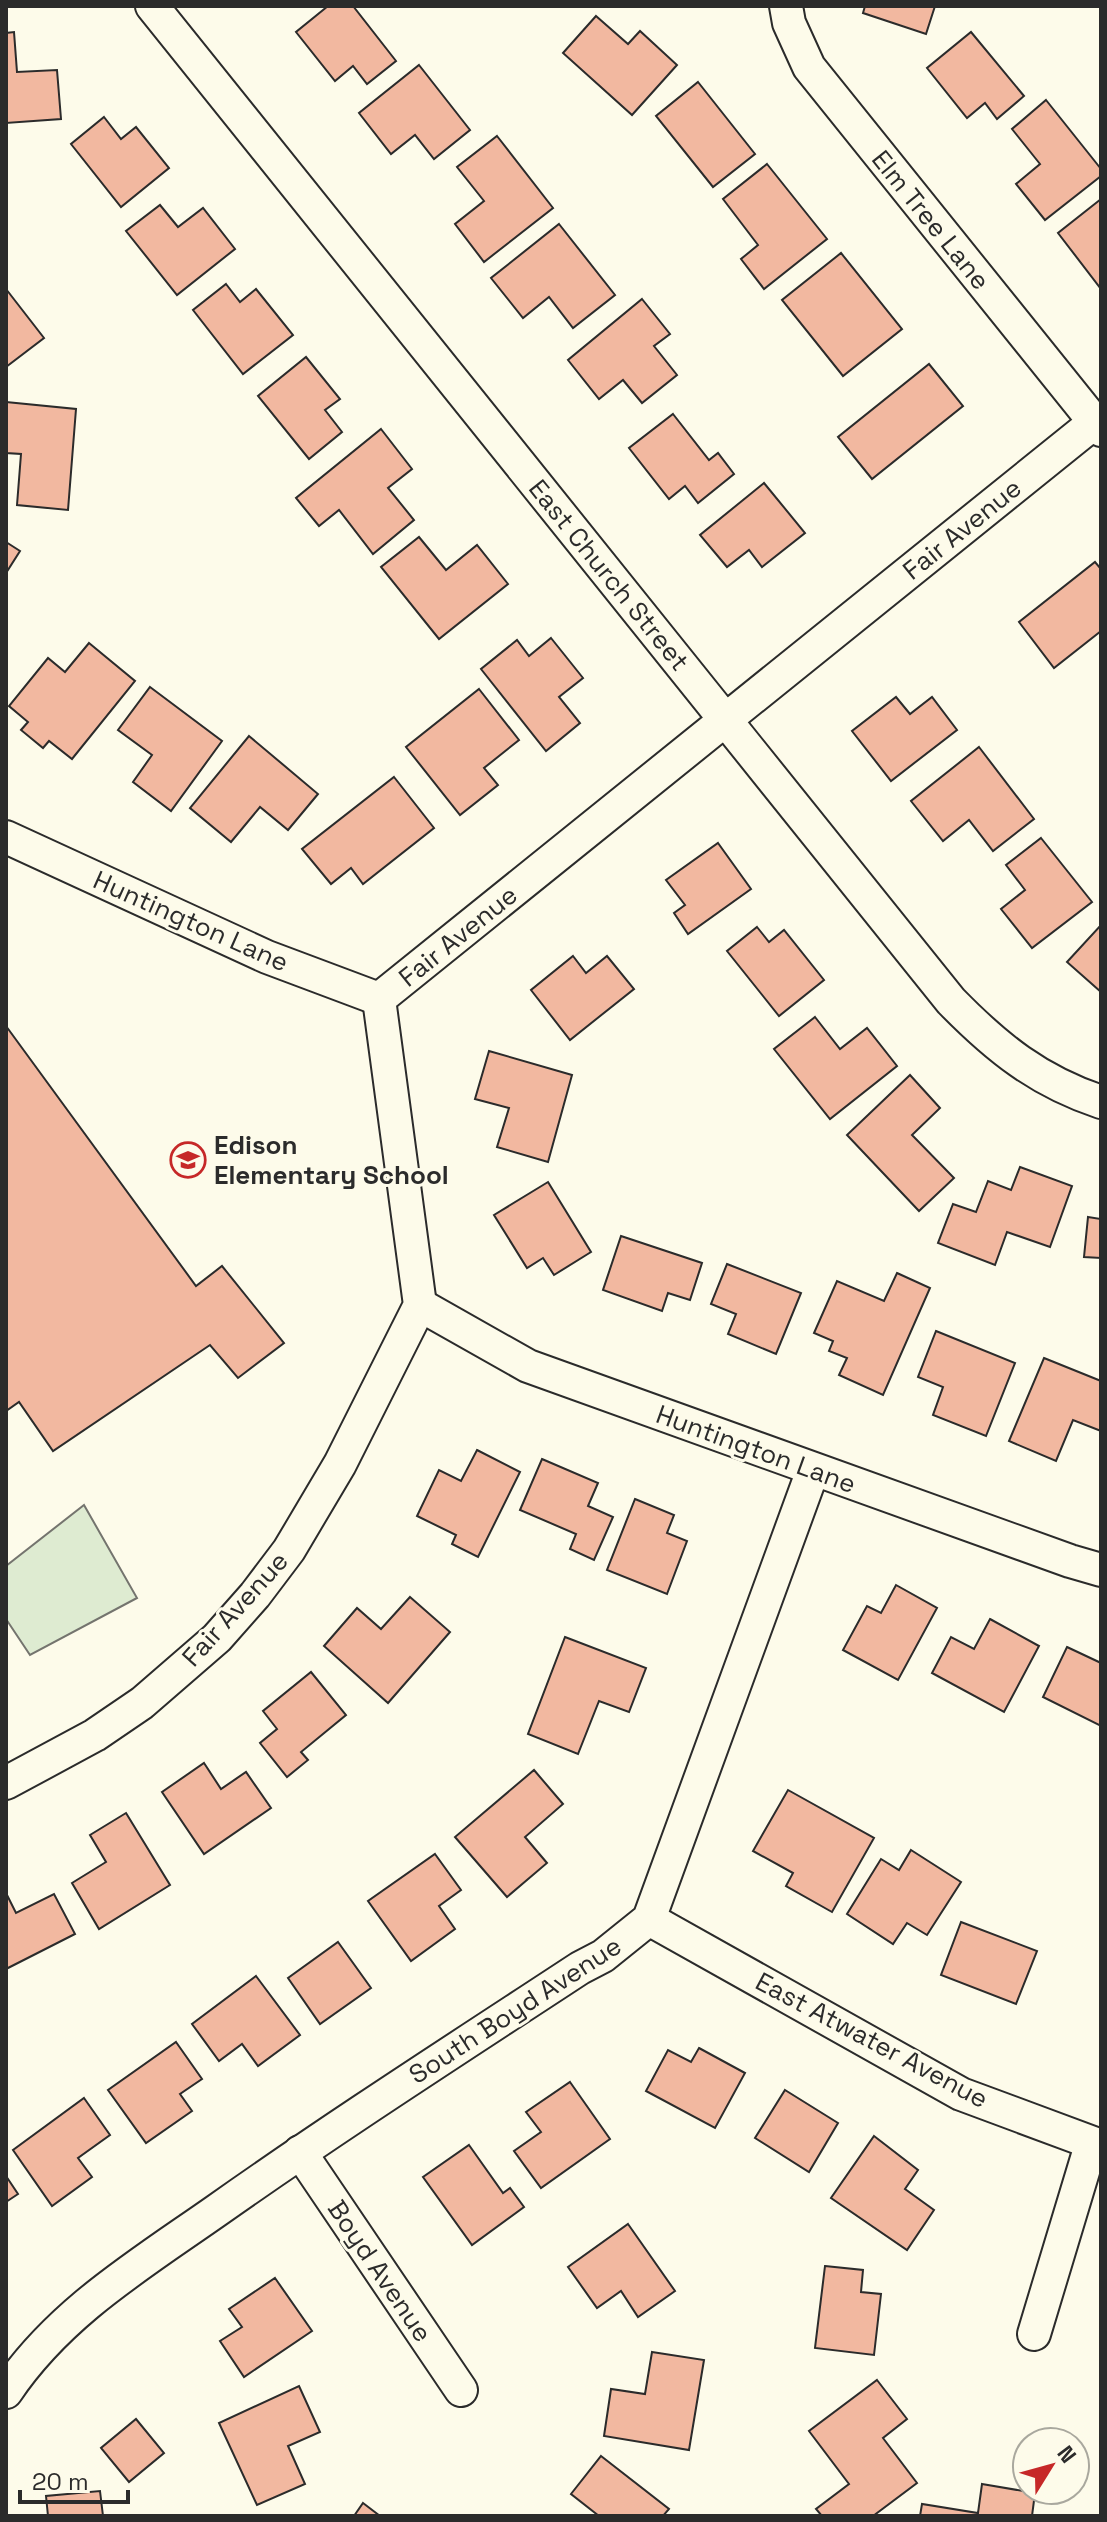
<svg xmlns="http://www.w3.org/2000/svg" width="1107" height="2522" viewBox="0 0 1107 2522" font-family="'Space Grotesk',sans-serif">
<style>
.green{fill:#deebd1;stroke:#74746e;stroke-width:2}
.building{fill:#f2b8a0;stroke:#2b2b2b;stroke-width:2}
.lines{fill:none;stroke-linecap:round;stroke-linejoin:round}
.street-casing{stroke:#2b2b2b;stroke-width:36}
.street{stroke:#fdfbea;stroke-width:32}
.labels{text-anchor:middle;stroke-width:6;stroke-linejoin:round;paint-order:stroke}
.street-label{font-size:26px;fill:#2b2b2b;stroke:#fdfbea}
.poi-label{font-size:26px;font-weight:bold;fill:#2b2b2b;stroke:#fdfbea;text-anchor:start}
</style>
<rect width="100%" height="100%" fill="#fdfbea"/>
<polygon class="green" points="84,1505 137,1598 30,1655 6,1619 6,1566"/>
<g class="building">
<polygon points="328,6 353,6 396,61 367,84 353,66 335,81 296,32"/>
<polygon points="865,6 935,6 926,34 863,13"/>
<polygon points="596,16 628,44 640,31 677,65 632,115 563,53"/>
<polygon points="14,32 17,72 57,70 61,119 6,123 6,33"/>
<polygon points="971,32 1024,96 997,119 985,103 967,118 927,68"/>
<polygon points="419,65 470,130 434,159 415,135 391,154 359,113"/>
<polygon points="698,82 755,154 713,187 656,116"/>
<polygon points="1046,100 1101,169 1101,176 1045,220 1016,184 1040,164 1012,129"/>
<polygon points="104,117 121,139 136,127 169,168 121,207 71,144"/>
<polygon points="497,136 553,208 484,262 455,224 484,201 457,167"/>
<polygon points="767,164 827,239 764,289 741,259 758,245 723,199"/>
<polygon points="1101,199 1101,289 1058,233"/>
<polygon points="160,205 178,227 203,208 235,249 177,295 126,231"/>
<polygon points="559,224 615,295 573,328 549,297 523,318 491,278"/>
<polygon points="841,253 902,329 843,376 782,300"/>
<polygon points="226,284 240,302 256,289 293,335 243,374 193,310"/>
<polygon points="6,289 44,338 6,367"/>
<polygon points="642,299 670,334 654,346 677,375 642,403 623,380 599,399 568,360"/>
<polygon points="306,357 340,399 325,410 342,432 309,459 258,396"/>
<polygon points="929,364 963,406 872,479 838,437"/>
<polygon points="6,402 76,409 68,510 17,505 21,454 6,453"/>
<polygon points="673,414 709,460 718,453 734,474 698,503 685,486 669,499 629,448"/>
<polygon points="381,429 412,469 388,488 414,520 373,554 339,510 319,526 296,498"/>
<polygon points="764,483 805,533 762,567 749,550 727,567 700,535"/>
<polygon points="419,537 446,570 477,545 508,584 439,639 381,567"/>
<polygon points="6,542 20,551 6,573"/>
<polygon points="1095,562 1101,569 1101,631 1054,668 1019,622"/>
<polygon points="551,638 583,678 559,697 580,723 546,751 481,669 517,640 529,656"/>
<polygon points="89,643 135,681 72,759 49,741 43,748 21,730 28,722 9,706 48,658 65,672"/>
<polygon points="150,687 222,741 171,811 133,782 152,755 118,730"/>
<polygon points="479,689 519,740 484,768 498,785 460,815 406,747"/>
<polygon points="896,697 910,714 932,697 957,730 891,781 852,731"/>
<polygon points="249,736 318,794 288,830 260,807 231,842 190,808"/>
<polygon points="979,747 1034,819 993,851 969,820 943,841 911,801"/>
<polygon points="394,777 434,828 363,884 351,868 331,884 302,849"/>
<polygon points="1041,838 1092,902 1032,948 1001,909 1025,890 1006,865"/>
<polygon points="718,843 751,889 688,934 674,913 685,905 666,880"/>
<polygon points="1101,925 1101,992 1067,962"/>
<polygon points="757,927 769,942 784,930 824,980 779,1016 727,951"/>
<polygon points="573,956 586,973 607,956 634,989 570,1040 531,990"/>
<polygon points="815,1017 840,1049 867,1028 897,1066 830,1119 774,1049"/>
<polygon points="6,1026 196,1286 222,1266 284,1343 238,1378 210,1345 53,1451 19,1402 6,1411"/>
<polygon points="489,1051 572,1075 548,1162 497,1147 509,1108 475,1099"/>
<polygon points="910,1075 940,1108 912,1135 954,1178 919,1211 847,1135"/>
<polygon points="1020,1167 1072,1186 1050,1247 1007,1232 995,1265 938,1243 953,1204 976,1212 988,1181 1011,1190"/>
<polygon points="548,1182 591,1252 554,1275 543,1258 527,1268 494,1215"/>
<polygon points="1088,1217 1101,1219 1101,1258 1084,1257"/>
<polygon points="621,1236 702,1263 690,1300 668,1293 662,1311 603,1290"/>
<polygon points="727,1264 801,1293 776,1354 728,1334 736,1314 711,1304"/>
<polygon points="897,1273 930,1288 883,1395 839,1375 847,1358 829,1351 833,1341 814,1333 837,1281 884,1301"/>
<polygon points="936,1331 1015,1363 986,1436 933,1415 943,1387 918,1377"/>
<polygon points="1044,1358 1101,1381 1101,1431 1073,1420 1056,1461 1009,1441"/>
<polygon points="477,1450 520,1472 478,1557 452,1544 456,1535 417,1516 439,1470 461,1481"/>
<polygon points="542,1459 598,1483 588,1506 613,1517 594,1560 570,1549 576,1534 520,1510"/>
<polygon points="635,1499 674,1515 667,1533 687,1541 667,1594 607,1570"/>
<polygon points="896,1585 937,1608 898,1680 843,1650 867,1606 881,1613"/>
<polygon points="410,1597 450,1632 388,1703 324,1646 357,1608 381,1629"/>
<polygon points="990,1619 1039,1646 1004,1712 932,1673 951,1637 974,1649"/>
<polygon points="565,1637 646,1668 629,1712 599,1701 578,1754 528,1734"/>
<polygon points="1067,1647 1101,1663 1101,1726 1043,1697"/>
<polygon points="311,1672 346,1715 301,1752 308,1760 287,1777 260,1743 277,1729 263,1711"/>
<polygon points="204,1763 221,1789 246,1772 271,1808 204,1854 162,1792"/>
<polygon points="534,1770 563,1804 525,1837 547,1863 507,1897 455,1837"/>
<polygon points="788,1790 874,1838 832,1912 786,1886 793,1873 753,1851"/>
<polygon points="126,1813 170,1885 99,1929 72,1883 106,1862 90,1835"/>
<polygon points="911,1850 961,1882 927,1935 907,1923 893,1944 847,1914 881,1859 899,1870"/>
<polygon points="435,1854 461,1890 439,1906 455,1929 411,1961 368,1901"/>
<polygon points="6,1893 16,1913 54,1894 75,1934 6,1969"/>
<polygon points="961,1922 1037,1951 1016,2004 941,1975"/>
<polygon points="338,1942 371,1988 320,2024 288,1978"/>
<polygon points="256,1976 300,2035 258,2066 242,2044 219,2061 192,2024"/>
<polygon points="176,2042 202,2079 180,2094 192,2111 146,2143 108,2090"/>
<polygon points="699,2048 745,2073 715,2128 646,2091 668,2050 691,2062"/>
<polygon points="570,2082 610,2139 541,2188 514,2151 541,2132 526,2112"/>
<polygon points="785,2090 838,2123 809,2172 755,2138"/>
<polygon points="84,2098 110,2135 78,2158 92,2177 52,2206 13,2150"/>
<polygon points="874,2136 918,2170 905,2189 934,2210 907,2250 831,2198"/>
<polygon points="469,2145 503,2193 510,2188 524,2207 472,2245 423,2177"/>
<polygon points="6,2176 18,2194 6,2202"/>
<polygon points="628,2224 675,2291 638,2317 621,2291 597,2308 568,2267"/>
<polygon points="825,2266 863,2270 861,2292 881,2294 874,2355 815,2348"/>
<polygon points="275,2278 312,2331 244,2377 220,2341 242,2327 229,2309"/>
<polygon points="652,2352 704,2360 689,2450 604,2436 611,2389 645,2394"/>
<polygon points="877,2380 907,2419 883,2438 917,2483 873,2516 822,2516 816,2509 849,2484 809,2431"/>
<polygon points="299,2386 320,2432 288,2446 305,2484 257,2505 219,2423"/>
<polygon points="136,2419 164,2453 129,2482 101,2448"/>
<polygon points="601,2456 669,2509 663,2516 599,2516 571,2494"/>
<polygon points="982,2484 1035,2493 1032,2516 920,2516 922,2504 978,2513"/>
<polygon points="100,2491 103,2516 48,2516 46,2496"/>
<polygon points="363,2503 380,2516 354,2516"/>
</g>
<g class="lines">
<defs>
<g id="street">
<path d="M152,6L951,1001C997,1048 1038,1081 1101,1102"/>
<polyline points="786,6 789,23 809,67 1101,430"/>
<polyline points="6,837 267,957 379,999"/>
<polyline points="379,999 1095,422"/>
<polyline points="420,1305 528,1366 1070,1561 1101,1570"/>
<polyline points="6,1783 95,1735 142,1703 217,1638 255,1595 289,1550 340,1464 420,1305 379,999"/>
<polyline points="649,1919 961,2094 1101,2146"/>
<polyline points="300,2152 461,2390"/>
<polyline points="1034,2334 1091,2145"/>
<path d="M6,2392C59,2313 139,2265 216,2211C335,2127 458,2048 580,1968L603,1956L649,1919L813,1470"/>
</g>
</defs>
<use href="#street" class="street-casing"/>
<use href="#street" class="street"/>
</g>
<defs>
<symbol id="school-ring" viewBox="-11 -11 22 22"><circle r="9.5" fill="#fdfbea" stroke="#c62828" stroke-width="1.5"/><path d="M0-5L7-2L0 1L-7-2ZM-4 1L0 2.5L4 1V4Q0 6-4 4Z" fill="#c62828"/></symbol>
</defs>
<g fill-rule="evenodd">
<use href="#school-ring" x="168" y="1140" width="40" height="40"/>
</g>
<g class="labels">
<g class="street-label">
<text transform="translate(931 220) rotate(51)" y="9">Elm Tree Lane</text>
<text transform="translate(962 529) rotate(-39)" y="9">Fair Avenue</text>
<text transform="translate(609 575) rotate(51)" y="9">East Church Street</text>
<text transform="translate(191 921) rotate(24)" y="9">Huntington Lane</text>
<text transform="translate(458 936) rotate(-39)" y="9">Fair Avenue</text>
<text transform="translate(756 1449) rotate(20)" y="9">Huntington Lane</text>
<text transform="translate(235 1609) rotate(-48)" y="9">Fair Avenue</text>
<text transform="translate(515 2010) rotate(-33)" y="9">South Boyd Avenue</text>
<text transform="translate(872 2040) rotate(28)" y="9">East Atwater Avenue</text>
<text transform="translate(380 2271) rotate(56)" y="9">Boyd Avenue</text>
</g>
<g class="poi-label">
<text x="214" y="1154">Edison<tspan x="214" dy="30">Elementary School</tspan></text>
</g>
</g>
<rect width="1107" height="2522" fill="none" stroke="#2b2b2b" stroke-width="16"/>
<g transform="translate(1051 2466) rotate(53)"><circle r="38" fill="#fdfbea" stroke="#a9a89e" stroke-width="2"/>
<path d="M0-6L14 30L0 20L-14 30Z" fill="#c62828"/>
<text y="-12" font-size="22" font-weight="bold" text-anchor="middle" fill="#2b2b2b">N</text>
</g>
<path d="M20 2490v12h108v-12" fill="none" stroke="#2b2b2b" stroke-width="4"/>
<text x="32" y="2490" font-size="24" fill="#2b2b2b" stroke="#fdfbea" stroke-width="6" paint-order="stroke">20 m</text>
</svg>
